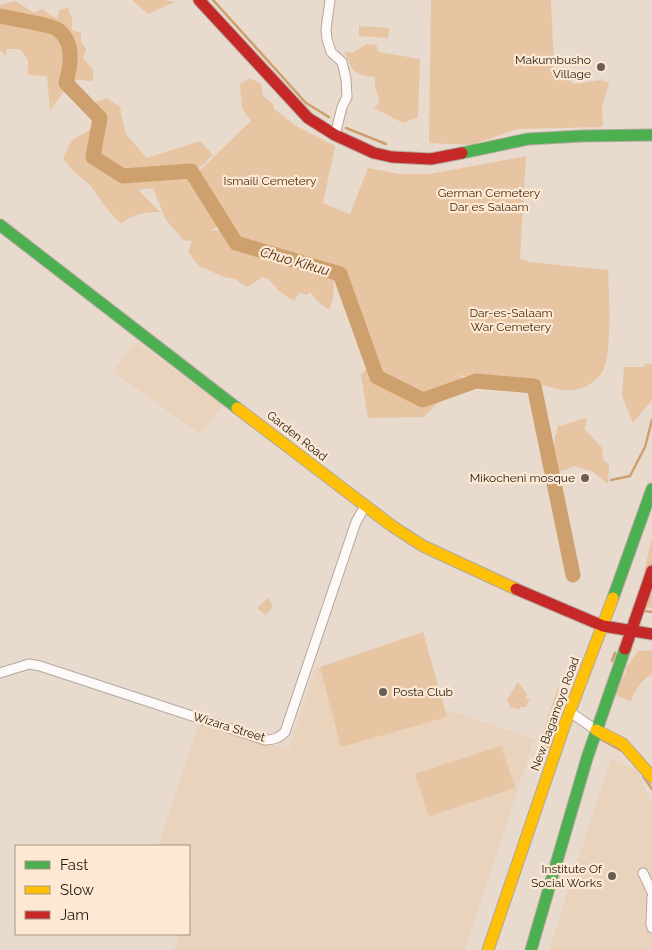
<svg xmlns="http://www.w3.org/2000/svg" width="652" height="950" viewBox="0 0 652 950" font-family="Raleway,sans-serif">
<style>
.built{fill:#ead3bc}
.green{fill:#e7c5a3;fill-rule:evenodd}
.lines{fill:none;stroke-linecap:round;stroke-linejoin:round}
.stream{stroke:#cea06d;stroke-width:2.5}
.river{stroke:#cea06d;stroke-width:15}
.street-casing{stroke:#b2a79d;stroke-width:11}
.fast-casing{stroke:#b2a79d;stroke-width:13}
.slow-casing{stroke:#b2a79d;stroke-width:13}
.jam-casing{stroke:#b2a79d;stroke-width:13}
.street{stroke:#fcf9f8;stroke-width:9}
.fast{stroke:#4caf50;stroke-width:11}
.slow{stroke:#ffc107;stroke-width:11}
.jam{stroke:#c62828;stroke-width:11}
.poi-dot{fill:#695e53;stroke:#fde8d4;stroke-width:2}
.labels{text-anchor:middle;stroke-width:4.5;stroke-linejoin:round;paint-order:stroke}
.poi-label{font-size:12px;fill:#241b12;stroke:#fde8d4;text-anchor:end}
.park-label{font-size:12px;fill:#462d10;stroke:#fde8d4}
.street-label{font-size:12px;fill:#241b12;stroke:#fde8d4}
.water-label{font-size:14px;font-style:italic;fill:#492f12;stroke:#fde8d4}
</style>
<rect width="100%" height="100%" fill="#e8dacd"/>
<g class="built">
<polygon points="136,342 222,405 200,434 113,372"/>
<polygon points="316,666 534,739 465,950 174,950 179,934 189,934 189,905 193,891 189,889 189,846 158,846 200,720 288,750"/>
<polygon points="611,759 638,771 652,806 652,945 650,950 549,950"/>
</g>
<g class="green">
<polygon points="132,0 164,0 175,2 148,14"/>
<polygon points="431,0 551,0 554,68 574,84 601,80 609,83 602,107 603,127 518,129 471,145 429,143"/>
<polygon points="16,1 34,13 42,9 57,19 59,10 68,8 72,19 72,30 81,33 81,42 86,49 83,58 93,69 93,81 77,80 70,84 50,110 47,76 28,75 28,60 20,49 7,49 6,56 0,51 0,5"/>
<polygon points="359,26 389,28 388,38 359,36"/>
<path d="M367,44L376,45L379,52L420,59L418,117L403,123L374,108L380,102L375,87V77C352,74 354,72 344,52L352,53Z"/>
<path d="M250,78L261,84L263,96L274,105L273,108L296,126L335,146L323,203L350,214L368,168L400,174H430L526,156L520,258L530,262L608,270C609,290 613,360 601,374C585,394 563,393 541,384L454,375L462,377L424,417L368,418L361,375L377,358L346,273L335,270L333,298L329,310L318,302L310,292L307,295L299,293L294,301L280,292L268,279L263,277L247,287L235,279L224,277L199,266L188,252L192,241L183,240L166,220L153,188L138,190L160,212C145,212 132,214 121,224L107,209L91,186L72,170L63,158L72,140L104,122L93,103L106,98L120,107L125,133L147,158L200,141L213,155L198,169L199,171L251,121L242,108L240,84ZM200,174H201L232,230L211,231L224,221Z"/>
<polygon points="646,363 652,364 652,400 633,423 622,396 624,367 643,367"/>
<path d="M587,418L585,429L602,448L603,460L609,465L608,484L593,472L575,466L554,474L553,446L558,426C570,425 576,419 587,418Z"/>
<polygon points="652,538 652,608 636,606"/>
<polygon points="268,598 273,606 266,615 257,608"/>
<polygon points="423,632 447,717 341,747 320,667"/>
<path d="M652,650V674C642,679 634,691 631,702L616,695L620,680L626,674V668L638,651Z"/>
<polygon points="518,682 527,694 525,698 530,700 526,707 520,707 519,710 510,707 507,699"/>
<polygon points="558,687 566,693 550,751 539,745"/>
<polygon points="501,746 515,788 429,816 415,774"/>
</g>
<g class="lines">
<g class="stream">
<polyline points="213,0 306,103 329,117"/>
<polyline points="346,128 386,144"/>
<polyline points="611,480 630,476 645,447 652,420"/>
<polyline points="645,611 652,612"/>
<polyline points="612,661 615,653"/>
<polyline points="600,739 622,751"/>
<polyline points="643,776 652,789"/>
</g>
<path class="river" d="M0,16C9,18 52,25 57,29C75,42 71,64 66,83L100,118L93,157L123,176L191,171L236,243L340,274L377,377L423,400L476,381L534,386L573,575"/>
<defs>
<g id="street">
<polyline points="330,0 326,29 327,39 331,52 342,62 346,79 347,97 342,107 335,135"/>
<path d="M0,673L29,664L40,666L265,740C274,740 279,738 285,732L356,522L365,506"/>
<polyline points="570,712 596,730"/>
<polyline points="643,873 652,892"/>
<polyline points="652,897 651,924 652,928"/>
</g>
<g id="fast">
<polyline points="462,153 528,139 582,136 652,135"/>
<polyline points="0,225 237,408"/>
<polyline points="613,598 652,489"/>
<polyline points="531,950 587,758 625,649"/>
</g>
<g id="slow">
<polyline points="237,408 392,526 423,546 516,589"/>
<polyline points="596,730 623,744 652,777"/>
<polyline points="488,950 565,724 613,598"/>
</g>
<g id="jam">
<polyline points="199,0 308,118 335,135 374,153 392,157 431,159 462,153"/>
<polyline points="516,589 603,626 652,634"/>
<polyline points="625,649 652,571"/>
</g>
</defs>
<use href="#street" class="street-casing"/>
<use href="#fast" class="fast-casing"/>
<use href="#slow" class="slow-casing"/>
<use href="#jam" class="jam-casing"/>
<use href="#street" class="street"/>
<use href="#fast" class="fast"/>
<use href="#slow" class="slow"/>
<use href="#jam" class="jam"/>
</g>
<g class="poi-dot">
<circle cx="601" cy="67" r="5"/>
<circle cx="585" cy="478" r="5"/>
<circle cx="383" cy="692" r="5"/>
<circle cx="612" cy="876" r="5"/>
</g>
<g class="labels">
<g class="poi-label">
<text x="591" y="64">Makumbusho<tspan x="591" dy="14">Village</tspan></text>
<text x="575" y="482">Mikocheni mosque</text>
<text x="393" y="696" text-anchor="start">Posta Club</text>
<text x="602" y="873">Institute Of<tspan x="602" dy="14">Social Works</tspan></text>
</g>
<g class="park-label">
<text x="270" y="185">Ismaili Cemetery</text>
<text x="489" y="197">German Cemetery<tspan x="489" dy="14">Dar es Salaam</tspan></text>
<text x="511" y="317">Dar-es-Salaam<tspan x="511" dy="14">War Cemetery</tspan></text>
</g>
<g class="street-label">
<text transform="translate(297 436) rotate(38)" y="4">Garden Road</text>
<text transform="translate(555 714) rotate(-70)" y="4">New Bagamoyo Road</text>
<text transform="translate(229 727) rotate(17)" y="4">Wizara Street</text>
</g>
<g class="water-label">
<text transform="translate(295 261) rotate(16)" y="5">Chuo Kikuu</text>
</g>
</g>
<rect x="15" y="845" width="175" height="90" fill="#fde8d4" stroke="#a69686"/>
<rect x="25" y="861" width="25" height="8" fill="#4caf50" stroke="#a69686"/>
<text x="60" y="870" font-size="15" fill="#241b12">Fast</text>
<rect x="25" y="886" width="25" height="8" fill="#ffc107" stroke="#a69686"/>
<text x="60" y="895" font-size="15" fill="#241b12">Slow</text>
<rect x="25" y="911" width="25" height="8" fill="#c62828" stroke="#a69686"/>
<text x="60" y="920" font-size="15" fill="#241b12">Jam</text>
</svg>
